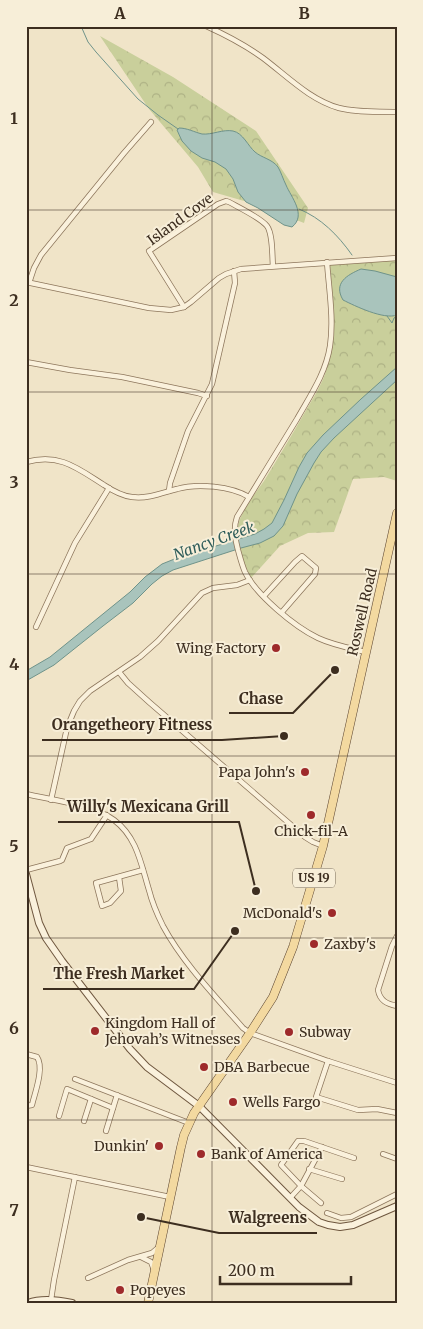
<svg xmlns="http://www.w3.org/2000/svg" width="423" height="1329" viewBox="0 0 423 1329" font-family="Merriweather,serif">
<style>
.park{fill:url(#park-crowns)}
.water{fill:#a9c4bc;stroke:#6f938a}
.lines{fill:none;stroke-linecap:round;stroke-linejoin:round}
.stream{stroke:#6f938a;stroke-width:1}
.street-casing{stroke:#8d765c;stroke-width:6}
.secondary-casing{stroke:#6f573f;stroke-width:8}
.primary-casing{stroke:#5b4430;stroke-width:9}
.street{stroke:#faf1dc;stroke-width:4.5}
.secondary{stroke:#faf1dc;stroke-width:6}
.primary{stroke:#f3d9a0;stroke-width:8}
.grid{fill:none;stroke:#3d2e20;stroke-width:1;stroke-opacity:0.55}
.poi-dot{fill:#9e2a2b;stroke:#f7eed8;stroke-width:2}
.labels{text-anchor:middle;stroke-width:4;stroke-linejoin:round;paint-order:stroke}
.shield{fill:#f7eed8;stroke:#756857;stroke-width:1}
.shield-label{font-size:12px;font-weight:bold;fill:#3d2e20}
.street-label{font-size:14px;fill:#3d2e20;stroke:#f7eed8}
.poi-label{font-size:14px;fill:#3d2e20;stroke:#f7eed8;text-anchor:start}
.water-label{font-size:15px;font-style:italic;fill:#2f5d5a;stroke:#f7eed8}
.leader{fill:none;stroke:#3d2e20;stroke-width:2}
.callout-dot{fill:#3d2e20;stroke:#f7eed8;stroke-width:2}
.callout-label{font-size:15px;text-anchor:middle;font-weight:bold;fill:#3d2e20;stroke:#f7eed8;stroke-width:4;stroke-linejoin:round;paint-order:stroke}
.neatline{fill:none;stroke:#3d2e20;stroke-width:2}
.grid-label{font-size:16px;text-anchor:middle;font-weight:bold;fill:#3d2e20}
</style>
<defs>
<pattern id="park-crowns" width="20" height="18" patternUnits="userSpaceOnUse" patternTransform="scale(1.25)"><rect width="20" height="18" fill="#c9cf9b"/><path d="M2 6a3 3 0 1 1 6 0M12 15a3 3 0 1 1 6 0" fill="none" stroke="#aeb285"/></pattern>
</defs>
<rect width="100%" height="100%" fill="#f0e4c8"/>
<g class="park">
<polygon points="100,36 173,77 256,131 308,208 304,223 258,205 213,192 198,167 149,109"/>
<path d="M397,260V481L384,477L353,479L334,532L308,533L280,546L251,578C244,565 236,543 238,527C239,514 256,492 264,481C278,458 292,435 305,412C313,398 323,383 327,368C337,334 332,299 330,265Z"/>
</g>
<g class="water">
<path d="M179,128C187,128 194,132 202,134C212,135 223,129 233,131C243,133 248,146 255,152C262,158 272,159 278,167C281,172 283,179 286,185C291,197 307,215 292,227L284,225L258,208L246,202L238,192L233,179L226,169L215,162L202,158L191,151L182,141L177,130Z"/>
<path d="M361,269L375,271L397,277V315C384,320 355,306 343,300C333,283 347,275 361,269Z"/>
<polygon points="397,367 397,380 334,438 321,452 314,463 297,494 283,526 274,536 260,543 241,548 173,570 162,576 152,584 133,603 103,626 54,665 26,681 26,671 50,657 130,592 145,577 162,564 177,558 255,534 264,529 272,523 284,500 299,467 307,453 323,435 361,399"/>
</g>
<g class="lines">
<g class="stream">
<polyline points="81,26 88,42 96,52 138,99 158,115 178,129"/>
<path d="M299,209C321,218 338,235 352,255"/>
<polyline points="387,316 392,323 394,318 397,316"/>
</g>
<defs>
<g id="street">
<path d="M206,26C226,35 245,45 263,58C287,76 310,100 339,108C358,113 378,111 397,112"/>
<path d="M327,262C329,290 334,319 330,346C326,373 310,396 297,419C277,452 257,484 237,517C233,529 235,538 238,550C240,557 242,565 245,572C256,595 295,627 318,638C333,645 349,648 366,652"/>
<polyline points="26,282 149,308 171,310 184,307 191,302 219,278 226,274 241,269 397,258"/>
<polyline points="29,283 34,268 41,255 124,153 151,122"/>
<path d="M184,307L149,251L218,204L226,201L229,202C238,207 261,218 267,226C273,234 272,256 273,266"/>
<polyline points="26,362 70,370 122,377 198,393 207,396"/>
<path d="M26,462C60,453 77,468 104,485C113,491 122,496 132,497C148,499 162,493 177,489C197,483 231,486 249,497"/>
<polyline points="169,491 170,483 188,431 212,384 235,283 234,271"/>
<polyline points="264,596 295,562 302,556 316,568 315,574 282,612"/>
<polyline points="36,627 75,543 109,488"/>
<polyline points="119,672 128,683 149,702 305,837 313,842 323,846"/>
<path d="M26,794C52,800 94,805 114,820C137,837 141,864 149,890C152,902 157,914 163,926C183,963 215,996 243,1028L250,1033L328,1061L397,1083"/>
<polyline points="51,800 67,728 74,711 80,701 90,691 140,657 158,641 202,593 213,588 237,585 250,580"/>
<polyline points="26,870 60,861 62,860 67,848 91,839 107,815"/>
<polyline points="119,877 121,891 110,903 102,906 96,883 143,870"/>
<path d="M397,936L392,946L378,990C380,1001 387,1004 397,1006"/>
<path d="M26,1054L37,1057C44,1067 36,1090 33,1101L32,1105L26,1106"/>
<polyline points="328,1061 316,1097 358,1110 377,1109 397,1113"/>
<polyline points="75,1079 189,1123"/>
<polyline points="59,1116 67,1089 113,1108"/>
<polyline points="84,1121 91,1099"/>
<polyline points="106,1131 117,1095"/>
<polyline points="383,1154 397,1159"/>
<polyline points="26,1167 170,1197"/>
<polyline points="309,1169 342,1179"/>
<polyline points="290,1198 301,1186 322,1147"/>
<polyline points="321,1203 301,1186 281,1165 298,1141 304,1141 354,1158"/>
<polyline points="327,1213 341,1218 351,1217 397,1194"/>
<polyline points="141,1257 151,1262 154,1270"/>
<polyline points="88,1278 128,1260 152,1253 159,1247"/>
<polyline points="51,1300 54,1280 75,1177"/>
</g>
<g id="secondary">
<polyline points="26,874 39,923 46,938 62,961 130,1049 147,1067 199,1106 299,1207 319,1222 328,1225 340,1227 353,1225 397,1206"/>
<path d="M28,1303C42,1298 58,1300 72,1303"/>
</g>
<polyline id="primary" points="148,1303 181,1147 184,1135 194,1113 250,1033 273,997 293,947 323,846 397,513"/>
</defs>
<use href="#street" class="street-casing"/>
<use href="#secondary" class="secondary-casing"/>
<use href="#primary" class="primary-casing"/>
<use href="#street" class="street"/>
<use href="#secondary" class="secondary"/>
<use href="#primary" class="primary"/>
</g>
<path class="grid" d="M212,26V1303M26,210H397M26,392H397M26,574H397M26,756H397M26,938H397M26,1120H397"/>
<g class="poi-dot">
<circle cx="276" cy="648" r="5"/>
<circle cx="305" cy="772" r="5"/>
<circle cx="311" cy="815" r="5"/>
<circle cx="332" cy="913" r="5"/>
<circle cx="314" cy="944" r="5"/>
<circle cx="95" cy="1031" r="5"/>
<circle cx="289" cy="1032" r="5"/>
<circle cx="204" cy="1067" r="5"/>
<circle cx="233" cy="1102" r="5"/>
<circle cx="159" cy="1146" r="5"/>
<circle cx="201" cy="1154" r="5"/>
<circle cx="120" cy="1290" r="5"/>
</g>
<g class="labels">
<rect class="shield" x="293" y="868.5" width="42" height="19" rx="4"/>
<g class="shield-label">
<text x="314" y="882">US 19</text>
</g>
<g class="street-label">
<text transform="translate(180 219) rotate(-36)" y="5">Island Cove</text>
<text transform="translate(362 612) rotate(-77)" y="5">Roswell Road</text>
</g>
<g class="poi-label">
<text x="266" y="653" text-anchor="end">Wing Factory</text>
<text x="295" y="777" text-anchor="end">Papa John's</text>
<text x="311" y="836" text-anchor="middle">Chick-fil-A</text>
<text x="322" y="918" text-anchor="end">McDonald's</text>
<text x="324" y="949">Zaxby's</text>
<text x="105" y="1028">Kingdom Hall of<tspan x="105" dy="16">Jehovah’s Witnesses</tspan></text>
<text x="299" y="1037">Subway</text>
<text x="214" y="1072">DBA Barbecue</text>
<text x="243" y="1107">Wells Fargo</text>
<text x="149" y="1151" text-anchor="end">Dunkin'</text>
<text x="211" y="1159">Bank of America</text>
<text x="130" y="1295">Popeyes</text>
</g>
<g class="water-label">
<text transform="translate(214 541) rotate(-20)" y="5">Nancy Creek</text>
</g>
</g>
<path class="leader" d="M335 670L293 713H229M284 736L222 740H42M256 891L239 822H58M235 931L194 989H43M141 1217L219 1233H317"/>
<g class="callout-dot">
<circle cx="335" cy="670" r="5"/>
<circle cx="284" cy="736" r="5"/>
<circle cx="256" cy="891" r="5"/>
<circle cx="235" cy="931" r="5"/>
<circle cx="141" cy="1217" r="5"/>
</g>
<g class="callout-label">
<text x="261" y="704">Chase</text>
<text x="132" y="730">Orangetheory Fitness</text>
<text x="148" y="812">Willy's Mexicana Grill</text>
<text x="119" y="979">The Fresh Market</text>
<text x="268" y="1223">Walgreens</text>
</g>
<rect width="423" height="1329" fill="none" stroke="#f7eed8" stroke-width="55"/>
<path d="M220 1276v8h131v-8" fill="none" stroke="#3d2e20" stroke-width="2.5"/>
<text x="228" y="1276" font-size="15" fill="#3d2e20" stroke="#f7eed8" stroke-width="4" paint-order="stroke">200 m</text>
<rect x="28" y="28" width="368" height="1274" class="neatline"/>
<g class="grid-label">
<text x="120" y="19">A</text>
<text x="304" y="19">B</text>
<text x="14" y="124">1</text>
<text x="14" y="306">2</text>
<text x="14" y="488">3</text>
<text x="14" y="670">4</text>
<text x="14" y="852">5</text>
<text x="14" y="1034">6</text>
<text x="14" y="1216">7</text>
</g>
</svg>
